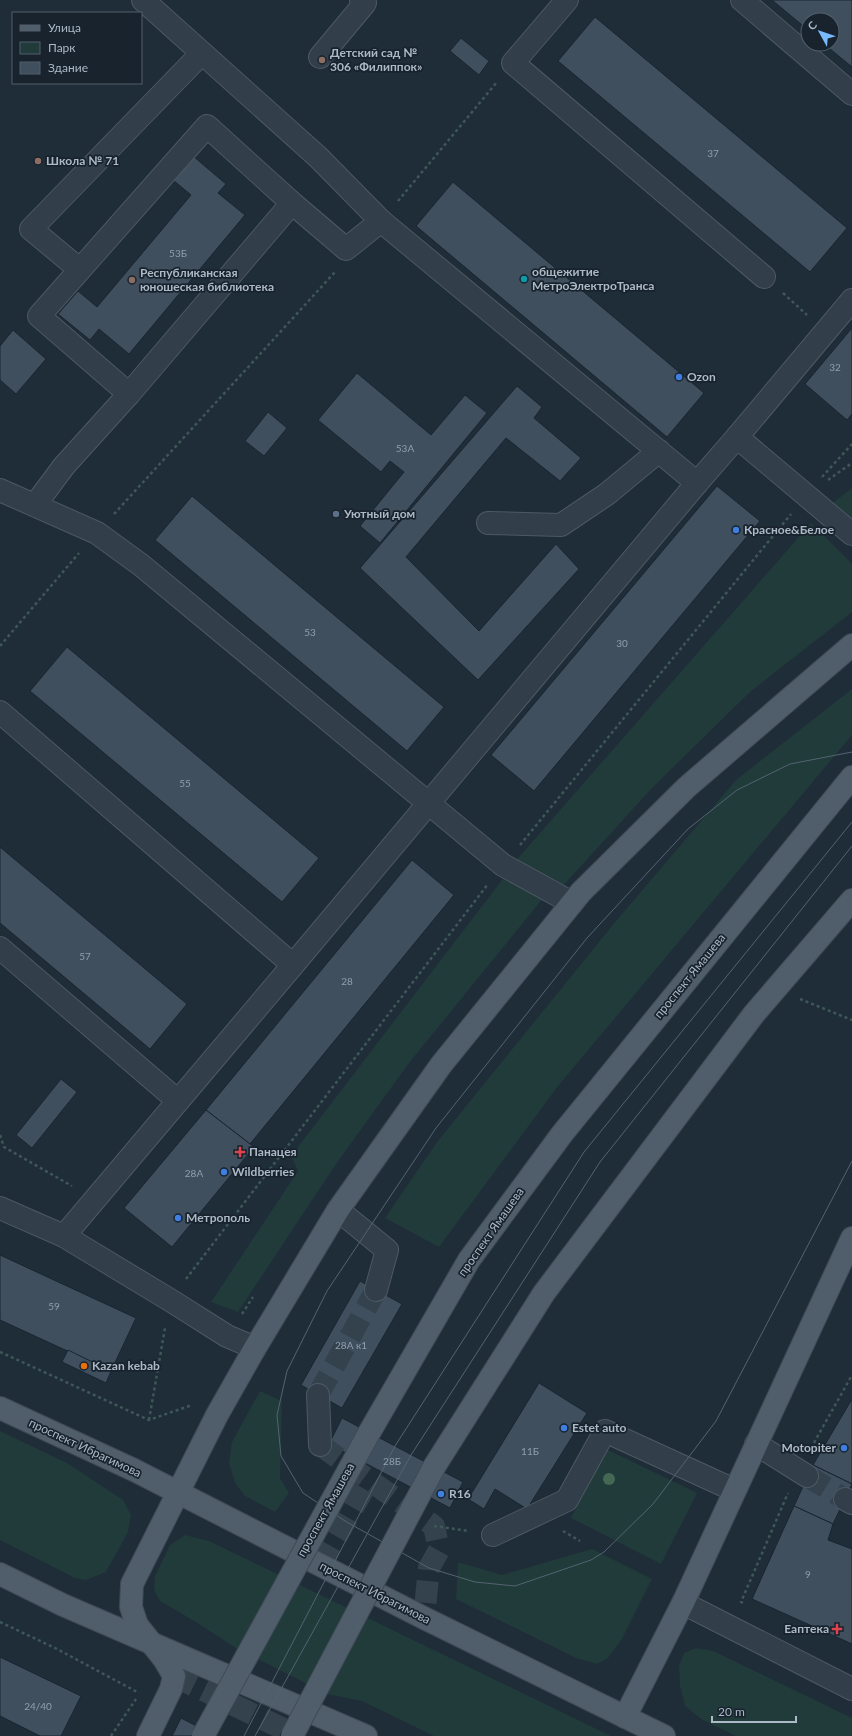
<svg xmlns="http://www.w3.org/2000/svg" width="852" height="1736" viewBox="0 0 852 1736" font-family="Lato,sans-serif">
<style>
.green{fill:#213a3a}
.building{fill:#3f4f5e;stroke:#1a2530}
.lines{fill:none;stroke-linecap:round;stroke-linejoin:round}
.minor-tunnel{stroke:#34424e;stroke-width:22;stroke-dasharray:22 11;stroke-linecap:butt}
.minor-casing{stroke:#4d5964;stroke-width:24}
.major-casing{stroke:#3f4a56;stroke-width:24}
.path{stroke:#3e5757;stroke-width:2.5;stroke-dasharray:3 3;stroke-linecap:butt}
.minor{stroke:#323e4a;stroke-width:22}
.major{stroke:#505d6a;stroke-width:22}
.tram{stroke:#546371;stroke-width:1}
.major-bridge-casing{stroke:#3f4a56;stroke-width:24;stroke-linecap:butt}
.major-bridge{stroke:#505d6a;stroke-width:22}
.tree{fill:#446854}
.education-dot{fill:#8d6e63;stroke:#18232e;stroke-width:1.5}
.culture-dot{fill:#0f9aa8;stroke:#18232e;stroke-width:1.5}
.shop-dot{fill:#3f7fe0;stroke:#18232e;stroke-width:1.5}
.service-dot{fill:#5c6f8a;stroke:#18232e;stroke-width:1.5}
.health-dot{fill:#e0444e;stroke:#18232e;stroke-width:1.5}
.food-dot{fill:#e8710a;stroke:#18232e;stroke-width:1.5}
.labels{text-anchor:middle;stroke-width:3.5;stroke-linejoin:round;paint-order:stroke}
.number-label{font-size:10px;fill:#919eac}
.poi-label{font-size:12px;font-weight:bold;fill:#acb9c6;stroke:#18232e;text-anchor:start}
.street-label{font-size:12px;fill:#acb9c6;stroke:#18232e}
</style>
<rect width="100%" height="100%" fill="#1f2d39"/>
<g class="green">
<polygon points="852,488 852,523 830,505"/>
<polygon points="811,523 852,564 852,612 750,692 653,787 560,889 513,864"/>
<polygon points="852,689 852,735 558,1086 439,1247 385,1218 437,1142 616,921 736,780"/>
<polygon points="505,876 544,897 409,1063 336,1164 238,1312 211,1302 298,1171 291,1156"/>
<polygon points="260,1391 282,1401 280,1478 289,1493 275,1512 245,1496 235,1483 229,1463 232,1442"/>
<polygon points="0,1431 67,1463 123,1500 131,1515 128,1532 106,1572 86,1580 75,1578 0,1540"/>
<polygon points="606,1449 697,1493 661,1564 571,1518"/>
<polygon points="185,1535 209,1541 611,1736 434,1736 362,1701 327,1694 234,1647 196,1622 160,1601 154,1589 155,1576 170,1545"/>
<polygon points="592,1549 652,1579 622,1639 608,1658 597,1664 576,1658 456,1599 458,1562 502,1575"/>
<polygon points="696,1648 713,1651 852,1718 852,1736 736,1736 701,1719 685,1706 680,1686 679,1666 684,1653"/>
</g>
<g class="building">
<polygon points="772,0 852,0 852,67 824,44 832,44 832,20 808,20 808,30"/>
<polygon points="595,17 847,228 810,272 558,61"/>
<polygon points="461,38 489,61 479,75 450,51"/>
<polygon points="193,156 226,184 218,193 245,215 129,354 99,329 90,340 58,314 78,291 97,307 191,195 173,180"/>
<polygon points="453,182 704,393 667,437 416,226"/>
<polygon points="852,328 852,414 847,420 805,384"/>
<polygon points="13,330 46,359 16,394 0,380 0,346"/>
<polygon points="357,373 431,435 465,395 487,413 380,543 360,526 404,472 390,461 381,472 318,420"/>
<polygon points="517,386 542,407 534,418 581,458 560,481 506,438 406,557 479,631 556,544 579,569 478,680 360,568"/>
<polygon points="268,412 287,428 264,456 245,441"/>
<polygon points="717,486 760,521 534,791 491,755"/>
<polygon points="192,496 444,707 407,751 155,540"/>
<polygon points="67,647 319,858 282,902 30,691"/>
<polygon points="0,847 187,1004 150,1049 0,923"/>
<polygon points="412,860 454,895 250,1144 206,1110"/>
<polygon points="61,1079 77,1092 32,1148 16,1135"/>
<polygon points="206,1110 254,1147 172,1247 124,1208"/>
<polygon points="0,1255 136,1318 111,1371 0,1320"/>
<polygon points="360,1281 402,1304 342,1408 301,1385"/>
<polygon points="68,1350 111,1371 106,1383 62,1362"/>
<polygon points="539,1383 587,1413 527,1509 495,1489 484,1509 468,1499"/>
<polygon points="852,1399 852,1484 813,1465"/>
<polygon points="342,1418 463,1482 450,1508 329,1444"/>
<polygon points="813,1465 852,1484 833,1524 794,1506"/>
<polygon points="794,1506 833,1524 828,1540 852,1549 852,1644 752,1599"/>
<polygon points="0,1657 81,1696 61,1736 40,1736 0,1716"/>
<polygon points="181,1718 216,1736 172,1736"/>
</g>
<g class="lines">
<g class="minor-tunnel">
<polyline points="318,1395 376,1290"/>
<polyline points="320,1445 434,1526 439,1550 429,1568 424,1618"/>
<polyline points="807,1476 845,1499"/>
<polyline points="320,1565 369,1480"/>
<polyline points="174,1676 298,1736"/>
</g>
<defs>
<g id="minor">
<polyline points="143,0 318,157 381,221 697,483"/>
<polyline points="567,0 513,63 764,277"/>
<polyline points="742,0 852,94"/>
<polyline points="320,57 365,3 361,0"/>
<polyline points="292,203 129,394 39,316 207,126 292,203 346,249 381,221"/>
<polyline points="79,269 31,229 202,53"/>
<polyline points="852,300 737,437 852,534"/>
<polyline points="0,490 97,533 141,565 503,865 572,903"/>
<polyline points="35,505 64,466 129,394"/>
<polyline points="488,523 561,525 607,494 659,451"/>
<polyline points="0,712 293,965"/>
<polyline points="0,948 178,1101"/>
<polyline points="0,1208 64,1236 170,1300 227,1336 255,1348"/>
<polyline points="338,1210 387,1250 376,1290"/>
<polyline points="64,1236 293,965 697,483 737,437"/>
<polyline points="318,1395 320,1445"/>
<polyline points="756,1444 807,1476"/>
<polyline points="845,1499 852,1503"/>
<polyline points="493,1535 567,1500 605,1431 734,1490"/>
<polyline points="683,1603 852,1689"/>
</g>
<g id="major">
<polyline points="0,1408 134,1470 424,1618 664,1736"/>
<polyline points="369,1433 469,1260 562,1134 852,777"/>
<polyline points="434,1467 544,1293 754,1014 852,900"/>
<polyline points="0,1574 63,1605 366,1736"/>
<polyline points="625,1717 683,1603 852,1238"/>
<polyline points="148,1736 171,1689 174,1676 164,1659 137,1625 131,1607 132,1584 217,1415 255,1348 338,1210 441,1065 581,892 687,787 852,645"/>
</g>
</defs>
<use href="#minor" class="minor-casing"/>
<use href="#major" class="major-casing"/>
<g class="path">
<polyline points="398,201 497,82"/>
<polyline points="783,293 807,315"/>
<polyline points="822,477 852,444"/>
<polyline points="828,480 852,463"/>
<polyline points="114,514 335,272"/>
<polyline points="0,646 79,553"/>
<polyline points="520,845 791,514"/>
<polyline points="800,999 852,1020"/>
<polyline points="0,1135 4,1147 72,1186"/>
<polyline points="186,1279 488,884"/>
<polyline points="242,1314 253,1297"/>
<polyline points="0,1352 149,1420 192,1405"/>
<polyline points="149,1420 165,1328"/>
<polyline points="811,1448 852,1375"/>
<polyline points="434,1526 469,1531"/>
<polyline points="563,1531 580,1541"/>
<polyline points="743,1603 741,1602 788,1493"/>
<polyline points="0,1622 55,1648 139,1693"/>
<polyline points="111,1736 136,1699"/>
</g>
<use href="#minor" class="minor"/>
<use href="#major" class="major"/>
<g class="tram">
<polyline points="852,752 790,764 737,790 688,829 587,938 436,1128 327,1291 287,1371 277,1415 281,1456 303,1493 345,1521 429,1568 475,1582 515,1586 591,1560 604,1552 653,1504 716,1421 852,1161"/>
<polyline points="244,1736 395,1446 584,1152 852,822"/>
<polyline points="255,1736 411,1455 600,1162 852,846"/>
</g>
<defs>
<g id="major-bridge">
<polyline points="203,1736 369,1433"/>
<polyline points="292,1736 434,1467"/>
</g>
</defs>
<use href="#major-bridge" class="major-bridge-casing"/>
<use href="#major-bridge" class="major-bridge"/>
</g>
<circle class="tree" cx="609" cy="1479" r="6"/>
<g class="education-dot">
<circle cx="322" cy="60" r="4"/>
<circle cx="38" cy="161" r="4"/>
<circle cx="132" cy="280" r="4"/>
</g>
<circle class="culture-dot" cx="524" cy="279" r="4"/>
<g class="shop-dot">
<circle cx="679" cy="377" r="4"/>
<circle cx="736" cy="530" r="4"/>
<circle cx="224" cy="1172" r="4"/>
<circle cx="178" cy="1218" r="4"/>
<circle cx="564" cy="1428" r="4"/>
<circle cx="844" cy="1448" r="4"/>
<circle cx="441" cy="1494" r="4"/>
</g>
<circle class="service-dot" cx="336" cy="514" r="4"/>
<g class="health-dot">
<path d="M238 1146h4v4h4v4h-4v4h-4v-4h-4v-4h4z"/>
<path d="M835 1623h4v4h4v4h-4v4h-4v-4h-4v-4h4z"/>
</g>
<circle class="food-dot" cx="84" cy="1366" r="4"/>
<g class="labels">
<g class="number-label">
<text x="713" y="157">37</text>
<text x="178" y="257">53Б</text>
<text x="835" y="371">32</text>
<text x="405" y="452">53А</text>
<text x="310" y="636">53</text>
<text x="622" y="647">30</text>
<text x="185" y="787">55</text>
<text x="85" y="960">57</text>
<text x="347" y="985">28</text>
<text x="194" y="1177">28А</text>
<text x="54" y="1310">59</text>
<text x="351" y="1349">28А к1</text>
<text x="530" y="1455">11Б</text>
<text x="392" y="1465">28Б</text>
<text x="808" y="1578">9</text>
<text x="38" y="1710">24/40</text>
</g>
<g class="poi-label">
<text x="330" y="57">Детский сад №<tspan x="330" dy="14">306 «Филиппок»</tspan></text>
<text x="46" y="165">Школа № 71</text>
<text x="532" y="276">общежитие<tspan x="532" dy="14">МетроЭлектроТранса</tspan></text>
<text x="140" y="277">Республиканская<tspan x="140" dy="14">юношеская библиотека</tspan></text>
<text x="687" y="381">Ozon</text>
<text x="344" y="518">Уютный дом</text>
<text x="744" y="534">Красное&amp;Белое</text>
<text x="249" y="1156">Панацея</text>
<text x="232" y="1176">Wildberries</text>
<text x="186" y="1222">Метрополь</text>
<text x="92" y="1370">Kazan kebab</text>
<text x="572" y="1432">Estet auto</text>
<text x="836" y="1452" text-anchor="end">Motopiter</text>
<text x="449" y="1498">R16</text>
<text x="829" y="1633" text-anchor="end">Еаптека</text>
</g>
<g class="street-label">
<text transform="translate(690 976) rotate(-51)" y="4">проспект Ямашева</text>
<text transform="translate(491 1232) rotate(-55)" y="4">проспект Ямашева</text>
<text transform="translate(85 1448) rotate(25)" y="4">проспект Ибрагимова</text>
<text transform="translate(326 1510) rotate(-61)" y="4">проспект Ямашева</text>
<text transform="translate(375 1593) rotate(27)" y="4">проспект Ибрагимова</text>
</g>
</g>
<rect x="12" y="12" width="130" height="72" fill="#18232e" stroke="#535f6b"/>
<rect x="20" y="25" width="20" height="6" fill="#505d6a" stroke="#535f6b"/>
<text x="48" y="32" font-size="12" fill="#acb9c6">Улица</text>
<rect x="20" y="42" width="20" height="12" fill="#213a3a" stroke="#535f6b"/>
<text x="48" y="52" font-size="12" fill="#acb9c6">Парк</text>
<rect x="20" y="62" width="20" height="12" fill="#3f4f5e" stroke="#535f6b"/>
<text x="48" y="72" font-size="12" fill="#acb9c6">Здание</text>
<g transform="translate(820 32) rotate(310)"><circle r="19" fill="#18232e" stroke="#535f6b"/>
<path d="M0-3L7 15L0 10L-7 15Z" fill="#79b9ff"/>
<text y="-6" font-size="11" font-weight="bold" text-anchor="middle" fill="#acb9c6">С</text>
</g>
<path d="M712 1716v6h84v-6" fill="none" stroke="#acb9c6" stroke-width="2"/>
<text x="718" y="1716" font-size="12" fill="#acb9c6" stroke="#18232e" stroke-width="3" paint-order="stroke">20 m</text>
</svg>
